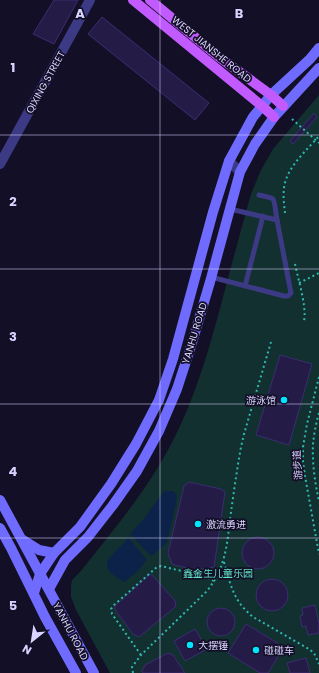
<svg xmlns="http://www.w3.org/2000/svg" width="319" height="673" viewBox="0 0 319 673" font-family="Poppins,'Noto Sans SC',sans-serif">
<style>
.green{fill:#12302f}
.water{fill:#0c2248}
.building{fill:#241b47;stroke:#3b2d73}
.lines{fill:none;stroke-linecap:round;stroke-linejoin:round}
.path{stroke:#2fb8b0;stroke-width:2;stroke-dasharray:2 3;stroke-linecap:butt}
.lane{stroke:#3d3a85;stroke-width:5}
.street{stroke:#3d3a85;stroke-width:10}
.secondary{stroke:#6f6bff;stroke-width:10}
.primary{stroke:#c25bff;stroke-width:10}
.grid{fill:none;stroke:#d9d4ff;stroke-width:1;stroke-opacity:0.55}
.poi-dot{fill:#00e5ff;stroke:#130f26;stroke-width:1.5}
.labels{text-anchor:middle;stroke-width:3.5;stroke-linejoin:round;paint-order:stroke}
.street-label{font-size:10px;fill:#d9d4ff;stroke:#130f26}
.poi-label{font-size:10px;fill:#d9d4ff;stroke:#130f26;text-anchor:start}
.park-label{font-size:10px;fill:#5fe0c0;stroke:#130f26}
.grid-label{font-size:13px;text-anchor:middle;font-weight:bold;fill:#d9d4ff;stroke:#130f26;stroke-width:3.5;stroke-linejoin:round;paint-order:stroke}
</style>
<rect width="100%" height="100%" fill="#130f26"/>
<path class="green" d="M319,95V673H110L76,610L71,597V586L72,580L80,572C111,533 144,494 168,450C197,397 212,339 227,282C235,252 243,223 251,194L261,170L273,149Z"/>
<g class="water">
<polygon points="164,491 173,491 177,495 175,508 167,542 159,550 151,556 130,534 142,521"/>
<path d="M128,537L147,560L137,572L124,582C117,578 103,570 108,560C110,556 122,545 126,541Z"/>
</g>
<g class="building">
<polygon points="54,0 78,0 54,44 33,34"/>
<polygon points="102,17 209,103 195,120 88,34"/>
<polygon points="314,113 317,117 293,144 290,141"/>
<polygon points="280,355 312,364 289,445 256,435"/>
<polygon points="189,482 221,489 225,492 214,567 195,570 175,565 172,564 168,553 184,486"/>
<circle cx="258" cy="553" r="16"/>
<polygon points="150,574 153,576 176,602 175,607 139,637 133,634 115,610 115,606"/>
<circle cx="272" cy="595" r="16"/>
<polygon points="315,605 319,624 319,633 308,635 306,626 302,627 300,616 303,615 302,608"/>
<circle cx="221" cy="622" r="14"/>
<polygon points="246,624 284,647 268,673 260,673 228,653"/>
<polygon points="195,629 207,649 185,661 174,641"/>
<polygon points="168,653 173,655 185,673 143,673 142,671 145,665"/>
<polygon points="306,658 310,673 290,673 287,663"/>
</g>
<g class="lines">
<g class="path">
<polyline points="292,119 319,143"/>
<path d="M285,213C284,205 283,196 284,188C286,168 307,150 319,136"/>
<path d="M295,264C298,279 307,307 304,321"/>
<polyline points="299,283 319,273"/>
<polyline points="319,377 307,424 303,447 303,462 305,476 319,554"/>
<path d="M319,413C316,423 314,434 313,444C312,463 315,483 319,501"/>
<path d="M224,562C227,573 230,585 235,595C239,604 246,611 253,617L309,649L314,653L319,664"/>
<polyline points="141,655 112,614 111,609 114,605 157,567 161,566 206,577 214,581"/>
<path d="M133,673L132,667L141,655L207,591C227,566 227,542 231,512C234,491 237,469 241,447L244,434L271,342"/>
</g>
<g class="lane">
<path d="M259,195C263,196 270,197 273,199C275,201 276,216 277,220"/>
<polyline points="211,277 284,296 288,296 291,293 277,220 230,209"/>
<polyline points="245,286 263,216"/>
</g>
<g class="street">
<polyline points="229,161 240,172"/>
<polyline points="0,164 90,0"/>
</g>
<g class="secondary">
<polyline points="0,500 94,673"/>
<polyline points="0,528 11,548 45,617 76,673"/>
<polyline points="23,540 39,550 54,553"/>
<polyline points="49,589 65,560 88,537 113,505 137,471 159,431 177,389 191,346 210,282 240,172 255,144 274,117 319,68"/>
<polyline points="34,593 40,574 54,553 80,527 111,484 136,444 159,400 173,359 213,212 229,161 253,117 271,95 310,59 319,48"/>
</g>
<g class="primary">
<polyline points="133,0 262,106 274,117"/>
<polyline points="150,0 219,57 271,95 283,106"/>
</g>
</g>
<path class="grid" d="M160,0V673M0,135H319M0,269H319M0,404H319M0,538H319"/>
<g class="poi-dot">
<circle cx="284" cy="400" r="4"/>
<circle cx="198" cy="524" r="4"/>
<circle cx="190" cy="645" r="4"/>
<circle cx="256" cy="650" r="4"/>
</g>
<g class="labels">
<g class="street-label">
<text transform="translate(212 49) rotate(39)" y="4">WEST JIANSHE ROAD</text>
<text transform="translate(45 82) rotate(-61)" y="4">QIXING STREET</text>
<text transform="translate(194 333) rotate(-73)" y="4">YANHU ROAD</text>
<text transform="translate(297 465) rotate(-94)" y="4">游步道</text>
<text transform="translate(71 631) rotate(62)" y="4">YANHU ROAD</text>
</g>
<g class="poi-label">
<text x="276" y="404" text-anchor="end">游泳馆</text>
<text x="206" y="528">激流勇进</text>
<text x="198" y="649">大摆锤</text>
<text x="264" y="654">碰碰车</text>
</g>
<g class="park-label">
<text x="218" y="577">鑫金生儿童乐园</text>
</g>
</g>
<g class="grid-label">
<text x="80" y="18">A</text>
<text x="239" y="18">B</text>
<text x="13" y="72">1</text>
<text x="13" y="206">2</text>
<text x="13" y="341">3</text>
<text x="13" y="476">4</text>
<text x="13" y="610">5</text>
</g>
<g transform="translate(32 641) rotate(210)" stroke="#130f26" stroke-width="3" paint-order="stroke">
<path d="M0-3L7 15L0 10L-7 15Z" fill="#d9d4ff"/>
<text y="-6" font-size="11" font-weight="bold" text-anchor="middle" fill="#d9d4ff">N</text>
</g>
</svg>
